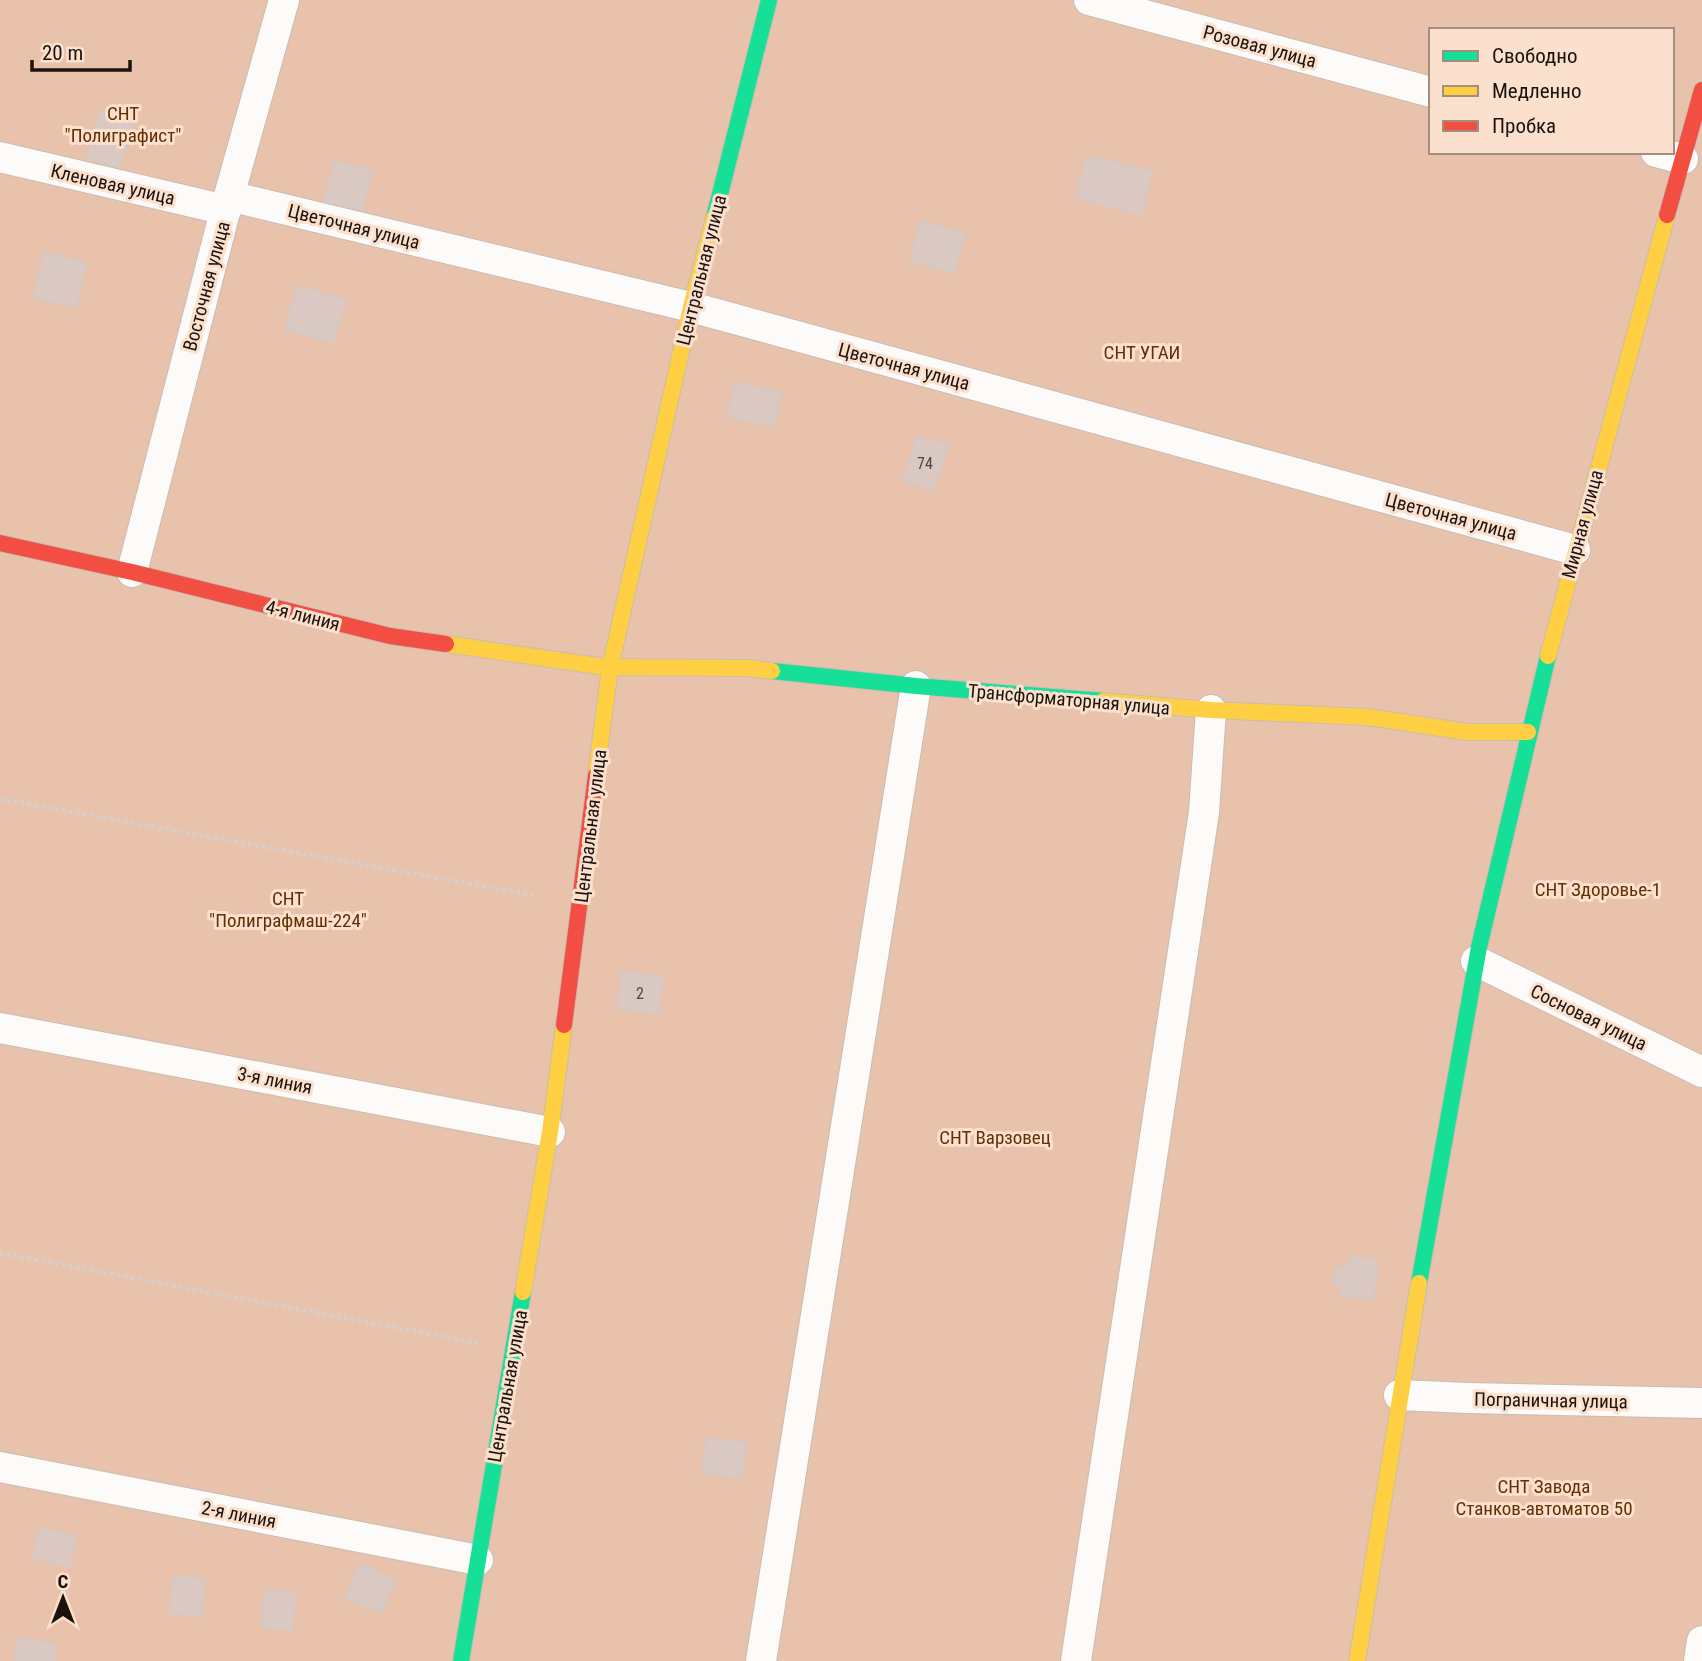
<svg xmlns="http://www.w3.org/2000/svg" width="1702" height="1661" viewBox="0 0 1702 1661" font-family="'Roboto Condensed',sans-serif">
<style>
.green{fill:#e8c2aa;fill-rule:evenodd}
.building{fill:#dac8c2;stroke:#d6c8c3;stroke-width:2}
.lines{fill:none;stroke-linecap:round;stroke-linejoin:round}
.street-casing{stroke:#c8bcb4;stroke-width:32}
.fast-casing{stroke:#c8bcb4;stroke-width:18}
.slow-casing{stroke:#c8bcb4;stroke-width:18}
.jam-casing{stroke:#c8bcb4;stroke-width:18}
.path{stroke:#d4cfcc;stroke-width:4.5;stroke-dasharray:3.5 3.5;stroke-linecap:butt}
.street{stroke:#fdfbf9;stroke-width:30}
.fast{stroke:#16e098;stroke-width:16}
.slow{stroke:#ffcf43;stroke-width:16}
.jam{stroke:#f24e42;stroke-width:16}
.labels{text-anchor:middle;stroke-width:6;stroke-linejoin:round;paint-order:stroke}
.number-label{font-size:16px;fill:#50443e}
.street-label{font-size:19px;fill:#1c120c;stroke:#fce0ce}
.park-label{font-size:19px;fill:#632f03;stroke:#fce0ce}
</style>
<rect width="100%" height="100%" fill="#f2e2d8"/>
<path class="green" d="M0,0H1702V1661H0ZM1431,30H1672V152H1431Z"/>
<g class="building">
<polygon points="101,110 135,121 119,168 86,158"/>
<polygon points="1087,156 1152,172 1141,215 1076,198"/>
<polygon points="335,161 373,171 360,216 322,205"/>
<polygon points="921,221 965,233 954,273 910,261"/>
<polygon points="44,253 86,262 76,307 33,298"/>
<polygon points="298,286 346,300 333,343 285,329"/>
<polygon points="735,382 781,393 773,427 727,416"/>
<polygon points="917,436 948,445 934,490 903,480"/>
<polygon points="622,971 663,977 658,1014 617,1009"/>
<polygon points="1352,1256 1378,1260 1373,1300 1339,1295 1341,1284 1333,1283 1336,1267 1346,1269"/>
<polygon points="707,1438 746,1443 741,1478 702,1473"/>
<polygon points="40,1528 76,1536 69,1567 33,1558"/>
<polygon points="359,1564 395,1578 382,1613 345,1599"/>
<polygon points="174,1576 205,1579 201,1616 169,1613"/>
<polygon points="265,1590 296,1593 292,1631 261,1627"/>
<polygon points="19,1637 56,1645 53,1661 14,1661"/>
</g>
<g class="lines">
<defs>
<g id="street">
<polyline points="1089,0 1431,92"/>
<polyline points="1656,152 1683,159"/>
<polyline points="0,157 226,210"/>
<polyline points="229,196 691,307 1575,550"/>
<polyline points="132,572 229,196 284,0"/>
<polyline points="1476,961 1702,1072"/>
<polyline points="0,1028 550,1132"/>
<polyline points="1399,1395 1468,1398 1702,1403"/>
<polyline points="0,1467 478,1560"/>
<polyline points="761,1661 916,686"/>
<polyline points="1076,1661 1204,812 1211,710"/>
<polyline points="1699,1661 1702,1641"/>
</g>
<g id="fast">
<polyline points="714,218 769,0"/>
<polyline points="772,671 916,686 1103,701"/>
<polyline points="1419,1283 1479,947 1548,656"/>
<polyline points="461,1661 523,1292"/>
</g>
<g id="slow">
<polyline points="446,644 605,667 748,668 772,671"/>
<polyline points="1548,656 1667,215"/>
<polyline points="1103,701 1211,710 1368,717 1467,732 1528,732"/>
<polyline points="596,775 610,668 691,307 714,218"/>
<polyline points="523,1292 550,1132 564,1025"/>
<polyline points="1357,1661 1419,1283"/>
</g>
<g id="jam">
<polyline points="1667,215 1702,90"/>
<polyline points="0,543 132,572 390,636 446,644"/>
<polyline points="564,1025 596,775"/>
</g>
</defs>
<use href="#street" class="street-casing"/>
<use href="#fast" class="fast-casing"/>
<use href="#slow" class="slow-casing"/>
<use href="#jam" class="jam-casing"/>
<g class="path">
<polyline points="0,799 537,896"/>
<polyline points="0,1253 478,1343"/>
</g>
<use href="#street" class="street"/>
<use href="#fast" class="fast"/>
<use href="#slow" class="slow"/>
<use href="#jam" class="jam"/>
</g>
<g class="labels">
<g class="number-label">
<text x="925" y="469">74</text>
<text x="640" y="999">2</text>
</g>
<g class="street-label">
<text transform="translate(1260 46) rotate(15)" y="7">Розовая улица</text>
<text transform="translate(113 184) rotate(13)" y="7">Кленовая улица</text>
<text transform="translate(354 226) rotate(14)" y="7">Цветочная улица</text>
<text transform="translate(701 270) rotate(-76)" y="7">Центральная улица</text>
<text transform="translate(206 286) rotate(-75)" y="7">Восточная улица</text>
<text transform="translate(904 366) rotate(15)" y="7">Цветочная улица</text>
<text transform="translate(1451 516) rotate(15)" y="7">Цветочная улица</text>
<text transform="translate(1582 524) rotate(-75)" y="7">Мирная улица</text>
<text transform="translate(303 615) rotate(14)" y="7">4-я линия</text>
<text transform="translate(1069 699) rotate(5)" y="7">Трансформаторная улица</text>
<text transform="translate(590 826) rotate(-83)" y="7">Центральная улица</text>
<text transform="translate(1589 1017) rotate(26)" y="7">Сосновая улица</text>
<text transform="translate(275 1080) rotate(11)" y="7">3-я линия</text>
<text transform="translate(507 1386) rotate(-80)" y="7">Центральная улица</text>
<text transform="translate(1551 1400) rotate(1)" y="7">Пограничная улица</text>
<text transform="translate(239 1514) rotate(11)" y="7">2-я линия</text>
</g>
<g class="park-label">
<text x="123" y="120">СНТ<tspan x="123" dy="22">"Полиграфист"</tspan></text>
<text x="1142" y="359">СНТ УГАИ</text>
<text x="1598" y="896">СНТ Здоровье-1</text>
<text x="288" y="905">СНТ<tspan x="288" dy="22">"Полиграфмаш-224"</tspan></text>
<text x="995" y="1144">СНТ Варзовец</text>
<text x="1544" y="1493">СНТ Завода<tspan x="1544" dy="22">Станков-автоматов 50</tspan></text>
</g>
</g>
<rect x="1429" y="28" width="245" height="126" fill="#fce0ce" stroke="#a28e80" stroke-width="2"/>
<rect x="1443" y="51" width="35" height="10" fill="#16e098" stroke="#a28e80" stroke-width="2"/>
<text x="1492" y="63" font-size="21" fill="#1c120c">Свободно</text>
<rect x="1443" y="86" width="35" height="10" fill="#ffcf43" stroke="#a28e80" stroke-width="2"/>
<text x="1492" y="98" font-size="21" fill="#1c120c">Медленно</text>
<rect x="1443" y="121" width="35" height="10" fill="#f24e42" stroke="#a28e80" stroke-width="2"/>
<text x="1492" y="133" font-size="21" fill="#1c120c">Пробка</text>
<g transform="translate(63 1598)" stroke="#fce0ce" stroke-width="5" paint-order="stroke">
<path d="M0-5L12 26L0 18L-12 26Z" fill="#1c120c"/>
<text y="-10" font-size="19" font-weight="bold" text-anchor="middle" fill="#1c120c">С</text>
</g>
<path d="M32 60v10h98v-10" fill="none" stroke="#1c120c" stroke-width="3.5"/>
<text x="42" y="60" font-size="21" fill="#1c120c" stroke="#fce0ce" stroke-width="5" paint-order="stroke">20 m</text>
</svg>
